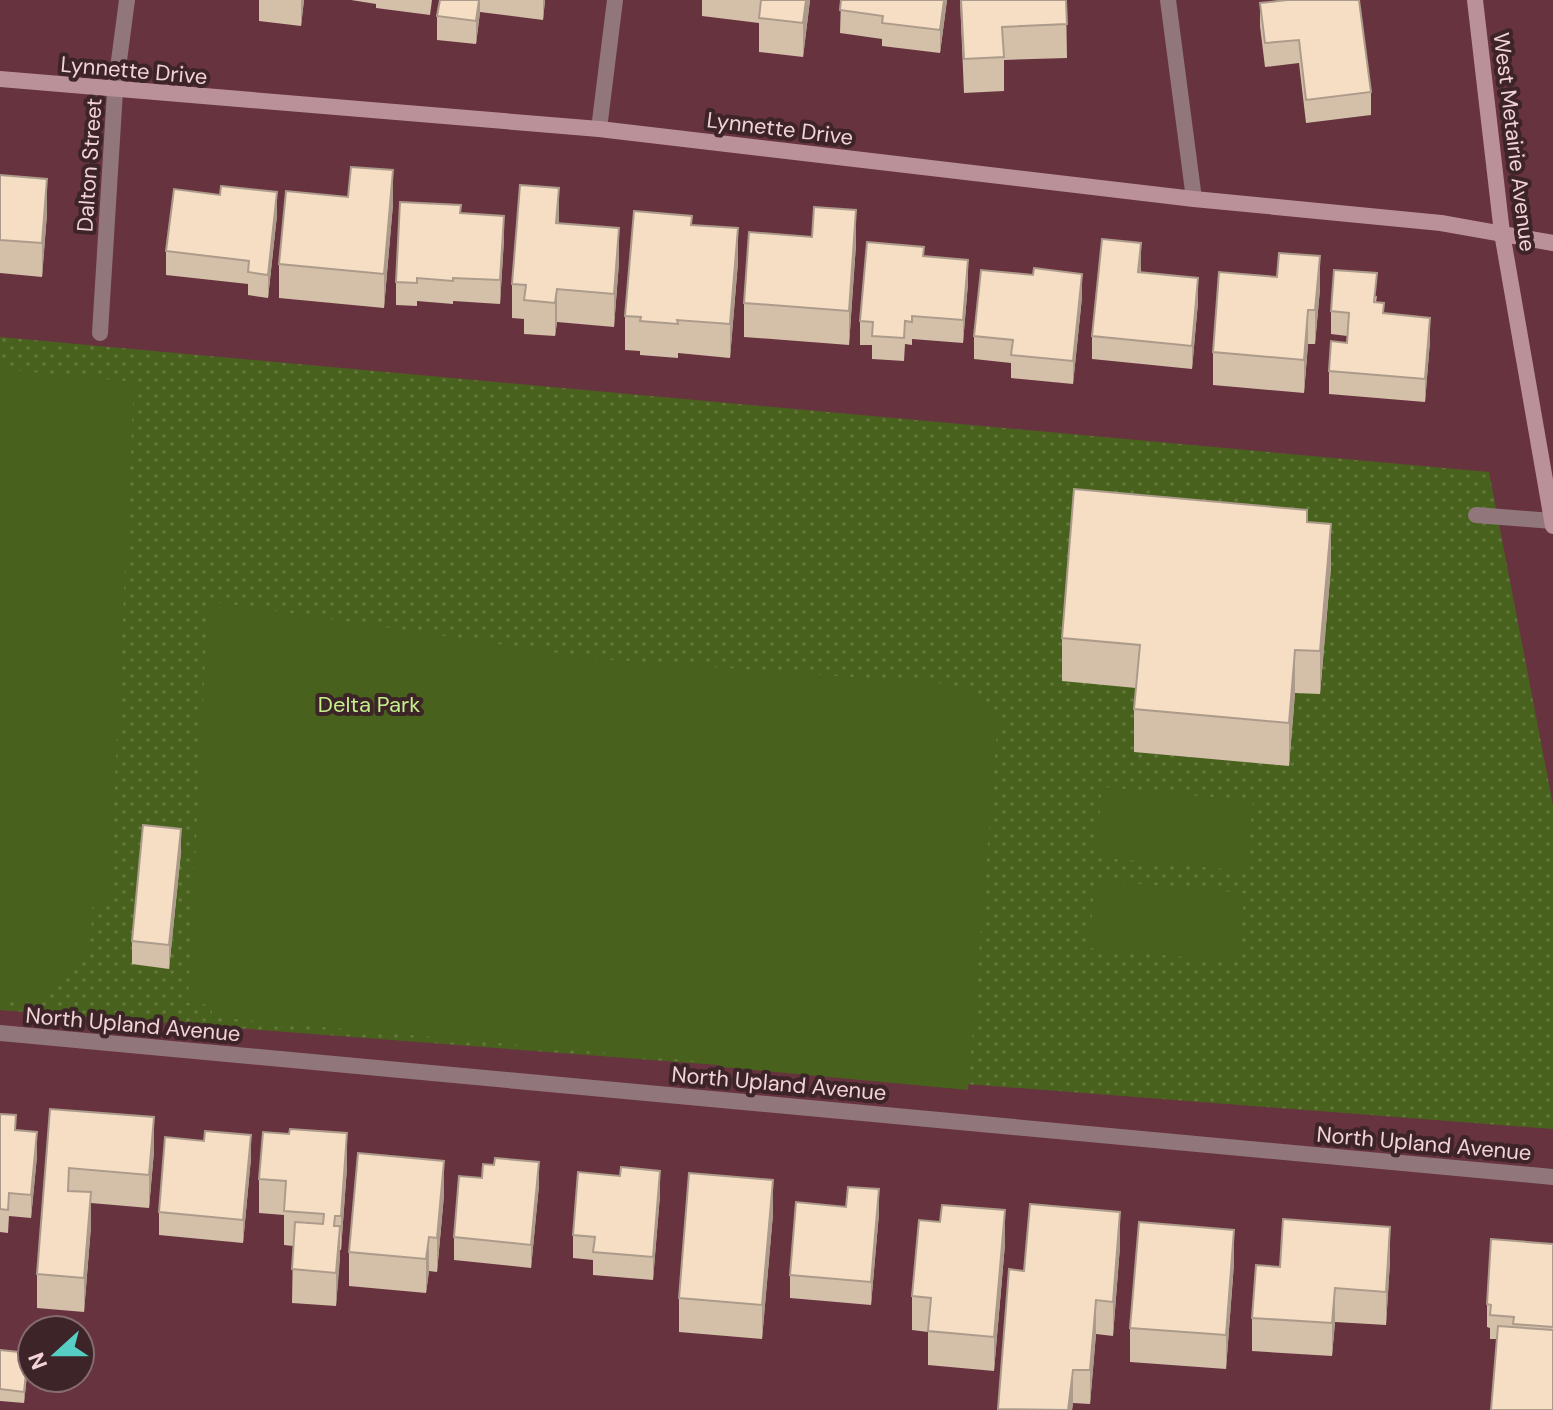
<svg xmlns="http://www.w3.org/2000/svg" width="1553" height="1410" viewBox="0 0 1553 1410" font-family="'DM Sans',sans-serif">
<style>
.grass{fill:url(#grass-dots)}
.garden{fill:#48621d}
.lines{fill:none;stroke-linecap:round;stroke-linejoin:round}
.lane{stroke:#91767b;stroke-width:16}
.street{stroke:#91767b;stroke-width:16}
.secondary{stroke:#ba9198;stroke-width:16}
.wall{fill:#d4bfa9}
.shaded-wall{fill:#ac9b8a}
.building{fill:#f6dec5;stroke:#ac9b8a;stroke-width:2}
.labels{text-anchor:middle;stroke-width:8;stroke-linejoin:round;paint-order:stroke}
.street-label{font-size:22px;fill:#f3d3d7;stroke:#3c2428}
.park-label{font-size:22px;fill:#c4ef8b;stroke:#3c2428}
</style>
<defs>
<pattern id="grass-dots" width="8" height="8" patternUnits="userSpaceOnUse" patternTransform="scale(2)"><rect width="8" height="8" fill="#48621d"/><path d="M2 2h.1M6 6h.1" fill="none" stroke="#63783d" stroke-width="1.8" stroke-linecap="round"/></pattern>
</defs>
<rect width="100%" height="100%" fill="#67333e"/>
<polygon class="grass" points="0,337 1489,472 1553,805 1553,1129 0,1010"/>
<g class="garden">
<polygon points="0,369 134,382 109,903 93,903 89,956 31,1002 0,999"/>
<polygon points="208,601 599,659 949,684 976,693 998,719 968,1090 722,1067 718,1063 212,1017 212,1005 188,1003"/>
<polygon points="1102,787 1253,801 1246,871 1096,857"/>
<polygon points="1095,880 1244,893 1239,962 1089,948"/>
</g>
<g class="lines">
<polyline class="lane" points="1476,515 1552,521"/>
<g class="street">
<polyline points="1168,0 1194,199"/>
<polyline points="599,129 615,0"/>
<polyline points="100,333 115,91 127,0"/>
<polyline points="0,1033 1553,1177"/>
</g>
<g class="secondary">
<polyline points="1475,0 1502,233 1553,526"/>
<polyline points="0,79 599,129 1194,199 1441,223 1553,243"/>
</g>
</g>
<g class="wall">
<polygon points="259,0 304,0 301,26 259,21"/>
<polygon points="351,0 432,0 430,15 376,8 376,4"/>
<polygon points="440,0 545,0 543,20 480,12 476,44 437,40 437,16"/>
<polygon points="702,0 810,0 803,57 759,52 759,23 702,16"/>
<polygon points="841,0 947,0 940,53 882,46 882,39 840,33"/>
<polygon points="960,0 1066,0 1067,58 1004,60 1004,91 964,93"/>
<polygon points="1260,3 1371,92 1371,115 1306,123 1299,63 1265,67 1260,26"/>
<polygon points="0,175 47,213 42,277 0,273"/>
<polygon points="348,197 393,204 384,308 279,298 279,264"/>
<polygon points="461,213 504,239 500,304 453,301 453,304 417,301 417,306 396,305 396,282"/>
<polygon points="277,215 268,298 248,295 248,284 166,275 166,251"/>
<polygon points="559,223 619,262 614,327 557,322 555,336 524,334 524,319 512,318 512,284"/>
<polygon points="692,225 738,262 730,358 678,353 678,358 640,355 640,351 625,350 625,316"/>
<polygon points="812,237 856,244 849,345 744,337 744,303"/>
<polygon points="924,256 968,283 963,343 912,339 912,345 905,344 904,361 872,359 872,345 860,345 860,321"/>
<polygon points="1141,266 1141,273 1198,302 1192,369 1092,359 1092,336"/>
<polygon points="1320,289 1315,344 1308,344 1304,393 1213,385 1213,352"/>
<polygon points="1377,296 1376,302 1384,313 1430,341 1425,402 1329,394 1329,371 1347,343 1347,336 1331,334 1331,311"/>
<polygon points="1082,297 1073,384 1011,378 1011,363 974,359 974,336"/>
<polygon points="1307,522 1331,567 1320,694 1295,693 1289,766 1134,752 1134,709 1136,688 1062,681 1062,638"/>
<polygon points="181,852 169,969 132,964 132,941"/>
<polygon points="50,1109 154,1151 149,1208 91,1203 91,1226 84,1312 37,1308 37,1274"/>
<polygon points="0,1114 37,1156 31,1218 9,1216 8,1233 0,1232"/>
<polygon points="204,1141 251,1158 243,1243 159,1235 159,1212"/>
<polygon points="347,1167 341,1250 340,1250 336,1306 292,1303 293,1246 284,1245 284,1215 259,1213 259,1179"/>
<polygon points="539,1185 531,1268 454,1260 454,1237"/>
<polygon points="444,1195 437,1272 429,1271 426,1293 349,1286 349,1252"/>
<polygon points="660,1195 653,1280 593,1275 593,1260 573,1258 573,1235"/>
<polygon points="879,1213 871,1305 790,1298 790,1275"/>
<polygon points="773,1214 762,1339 679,1332 679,1298"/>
<polygon points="1005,1244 994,1371 928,1365 928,1332 912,1330 912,1296"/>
<polygon points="1553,1244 1553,1410 1497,1339 1490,1339 1490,1328 1487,1327 1487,1304"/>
<polygon points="1120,1246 1113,1336 1096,1334 1090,1404 1073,1403 1072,1410 998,1410 1009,1269 1024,1271"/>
<polygon points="1390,1261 1386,1325 1335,1322 1332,1356 1252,1351 1252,1318 1280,1267"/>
<polygon points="1234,1263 1226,1369 1130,1362 1130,1328"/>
<polygon points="0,1350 28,1365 24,1403 0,1401"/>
</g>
<g class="shaded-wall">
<polygon points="301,0 304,0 301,26"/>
<polygon points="479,0 480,0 480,12 476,44 476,21"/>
<polygon points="543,0 545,0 543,20"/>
<polygon points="806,0 810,0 803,57 803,23"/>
<polygon points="944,0 947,0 940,53 940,30"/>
<polygon points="393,170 393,204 384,308 384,274"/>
<polygon points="47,179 47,213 42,277 42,243"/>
<polygon points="559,188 559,222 556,257 556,223"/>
<polygon points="277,192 277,215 268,298 268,275"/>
<polygon points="856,210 856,244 849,345 849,311"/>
<polygon points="504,216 504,239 500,304 500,280"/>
<polygon points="619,228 619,262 614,327 614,294"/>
<polygon points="738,228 738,262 730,358 730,324"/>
<polygon points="1141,243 1141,266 1138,296 1138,272"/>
<polygon points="1320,256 1320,289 1315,344 1315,310"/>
<polygon points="968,260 968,283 963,343 963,320"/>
<polygon points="1082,274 1082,297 1073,384 1073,361"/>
<polygon points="1198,278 1198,302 1192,369 1192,346"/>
<polygon points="557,289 557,322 555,336 555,303"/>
<polygon points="1308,310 1308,344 1304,393 1304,360"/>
<polygon points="1430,318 1430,341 1425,402 1425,379"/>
<polygon points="1331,524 1331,567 1320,694 1320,651"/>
<polygon points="1295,650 1295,693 1289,766 1289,723"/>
<polygon points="181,829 181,852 169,969 169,945"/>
<polygon points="154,1117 154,1151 149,1208 149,1175"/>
<polygon points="37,1132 37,1156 31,1218 31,1195"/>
<polygon points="347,1133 347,1167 341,1250 341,1216"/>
<polygon points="251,1135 251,1158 243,1243 243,1220"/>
<polygon points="444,1161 444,1195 437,1272 437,1238"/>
<polygon points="539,1162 539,1185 531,1268 531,1245"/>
<polygon points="660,1171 660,1195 653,1280 653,1257"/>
<polygon points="773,1180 773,1214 762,1339 762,1305"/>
<polygon points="879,1189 879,1213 871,1305 871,1282"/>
<polygon points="91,1192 91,1226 84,1312 84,1278"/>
<polygon points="1005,1210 1005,1244 994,1371 994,1337"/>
<polygon points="1120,1212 1120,1246 1113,1336 1113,1302"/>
<polygon points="340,1226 340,1260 336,1306 336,1273"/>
<polygon points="1390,1227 1390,1261 1386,1325 1386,1292"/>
<polygon points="1234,1230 1234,1263 1226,1369 1226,1335"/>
<polygon points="429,1237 429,1271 426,1293 426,1259"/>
<polygon points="1335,1288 1335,1322 1332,1356 1332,1323"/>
<polygon points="1096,1300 1096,1334 1090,1404 1090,1370"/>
<polygon points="28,1353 28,1365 24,1403 24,1392"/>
<polygon points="1073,1370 1073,1403 1072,1410 1068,1410"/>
</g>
<g class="building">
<polygon points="440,0 479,0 476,21 437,16"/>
<polygon points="761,0 806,0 803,23 759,18"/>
<polygon points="841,0 944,0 940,30 882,23 883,16 840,10"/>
<polygon points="961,0 1066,0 1067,24 1002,27 1004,57 964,59"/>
<polygon points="1287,0 1359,0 1371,92 1306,100 1299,40 1265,43 1260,3"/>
<polygon points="351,167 393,170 384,274 279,264 286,191 348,197"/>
<polygon points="0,175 47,179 42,243 0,240"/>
<polygon points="520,185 559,188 556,223 619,228 614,294 557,289 555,303 524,300 526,285 512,284"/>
<polygon points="221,186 277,192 268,275 248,272 249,261 166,251 174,189 220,195"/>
<polygon points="400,202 461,205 460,213 504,216 500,280 453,278 453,281 417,278 417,283 396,282"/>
<polygon points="814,207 856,210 849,311 744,303 749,232 812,237"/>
<polygon points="634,211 692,216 691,225 738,228 730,324 677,320 678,324 640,321 641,317 625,316"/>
<polygon points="1102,239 1141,243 1138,272 1198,278 1192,346 1092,336"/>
<polygon points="867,242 924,247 923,256 968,260 963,320 912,316 912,322 905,321 904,338 872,336 873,322 860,321"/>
<polygon points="1279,253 1320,256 1315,310 1308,310 1304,360 1213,352 1219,272 1277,277"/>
<polygon points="1034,268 1082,274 1073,361 1011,355 1013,340 974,336 981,270 1033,275"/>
<polygon points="1334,270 1377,273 1374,302 1384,303 1383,313 1430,318 1425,379 1329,371 1331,341 1347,343 1349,313 1331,311"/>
<polygon points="1074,489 1307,510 1307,522 1331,524 1320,651 1295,650 1289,723 1134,709 1140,645 1062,638"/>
<polygon points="143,825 181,829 169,945 132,941"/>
<polygon points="50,1109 154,1117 149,1175 69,1168 68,1191 91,1192 84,1278 37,1274"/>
<polygon points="0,1114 16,1115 15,1130 37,1132 31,1195 9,1193 8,1210 0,1209"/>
<polygon points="290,1129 347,1133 341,1216 335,1216 334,1226 340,1226 336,1273 292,1269 295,1222 323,1224 324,1214 284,1211 286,1181 259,1179 263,1132 289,1134"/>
<polygon points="205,1131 251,1135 243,1220 159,1212 165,1137 204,1141"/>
<polygon points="358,1153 444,1161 437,1238 429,1237 426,1259 349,1252"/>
<polygon points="495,1158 539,1162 531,1245 454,1237 459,1176 482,1178 483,1164 494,1165"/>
<polygon points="621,1167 660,1171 653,1257 593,1252 595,1237 573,1235 578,1172 620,1176"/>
<polygon points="689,1173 773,1180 762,1305 679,1298"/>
<polygon points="848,1187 879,1189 871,1282 790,1275 796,1202 846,1207"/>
<polygon points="1030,1204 1120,1212 1113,1302 1096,1300 1090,1370 1073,1370 1068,1410 998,1409 1009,1269 1024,1271"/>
<polygon points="942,1205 1005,1210 994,1337 928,1331 931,1298 912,1296 919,1220 940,1222"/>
<polygon points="1283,1219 1390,1227 1386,1292 1335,1288 1332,1323 1252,1318 1256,1265 1280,1267"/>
<polygon points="1139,1222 1234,1230 1226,1335 1130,1328"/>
<polygon points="1491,1239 1553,1244 1553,1327 1513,1324 1514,1317 1490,1315 1491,1305 1487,1304"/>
<polygon points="1498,1326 1553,1330 1553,1410 1491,1410"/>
<polygon points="0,1350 28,1353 24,1392 0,1389"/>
</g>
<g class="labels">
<g class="street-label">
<text transform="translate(134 70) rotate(5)" y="8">Lynnette Drive</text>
<text transform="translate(780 128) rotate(7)" y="8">Lynnette Drive</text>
<text transform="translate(1515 142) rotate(83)" y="8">West Metairie Avenue</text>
<text transform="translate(89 165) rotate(-86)" y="8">Dalton Street</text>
<text transform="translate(133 1024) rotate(5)" y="8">North Upland Avenue</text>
<text transform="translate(779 1083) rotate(5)" y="8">North Upland Avenue</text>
<text transform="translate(1424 1143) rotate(5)" y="8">North Upland Avenue</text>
</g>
<g class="park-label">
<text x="369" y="712">Delta Park</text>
</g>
</g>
<g transform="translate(56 1354) rotate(249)"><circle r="38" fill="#3c2428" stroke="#856a6e" stroke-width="2"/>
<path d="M0-6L14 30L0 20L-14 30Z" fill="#56cec4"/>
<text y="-12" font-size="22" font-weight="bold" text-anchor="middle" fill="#f3d3d7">N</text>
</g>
</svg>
